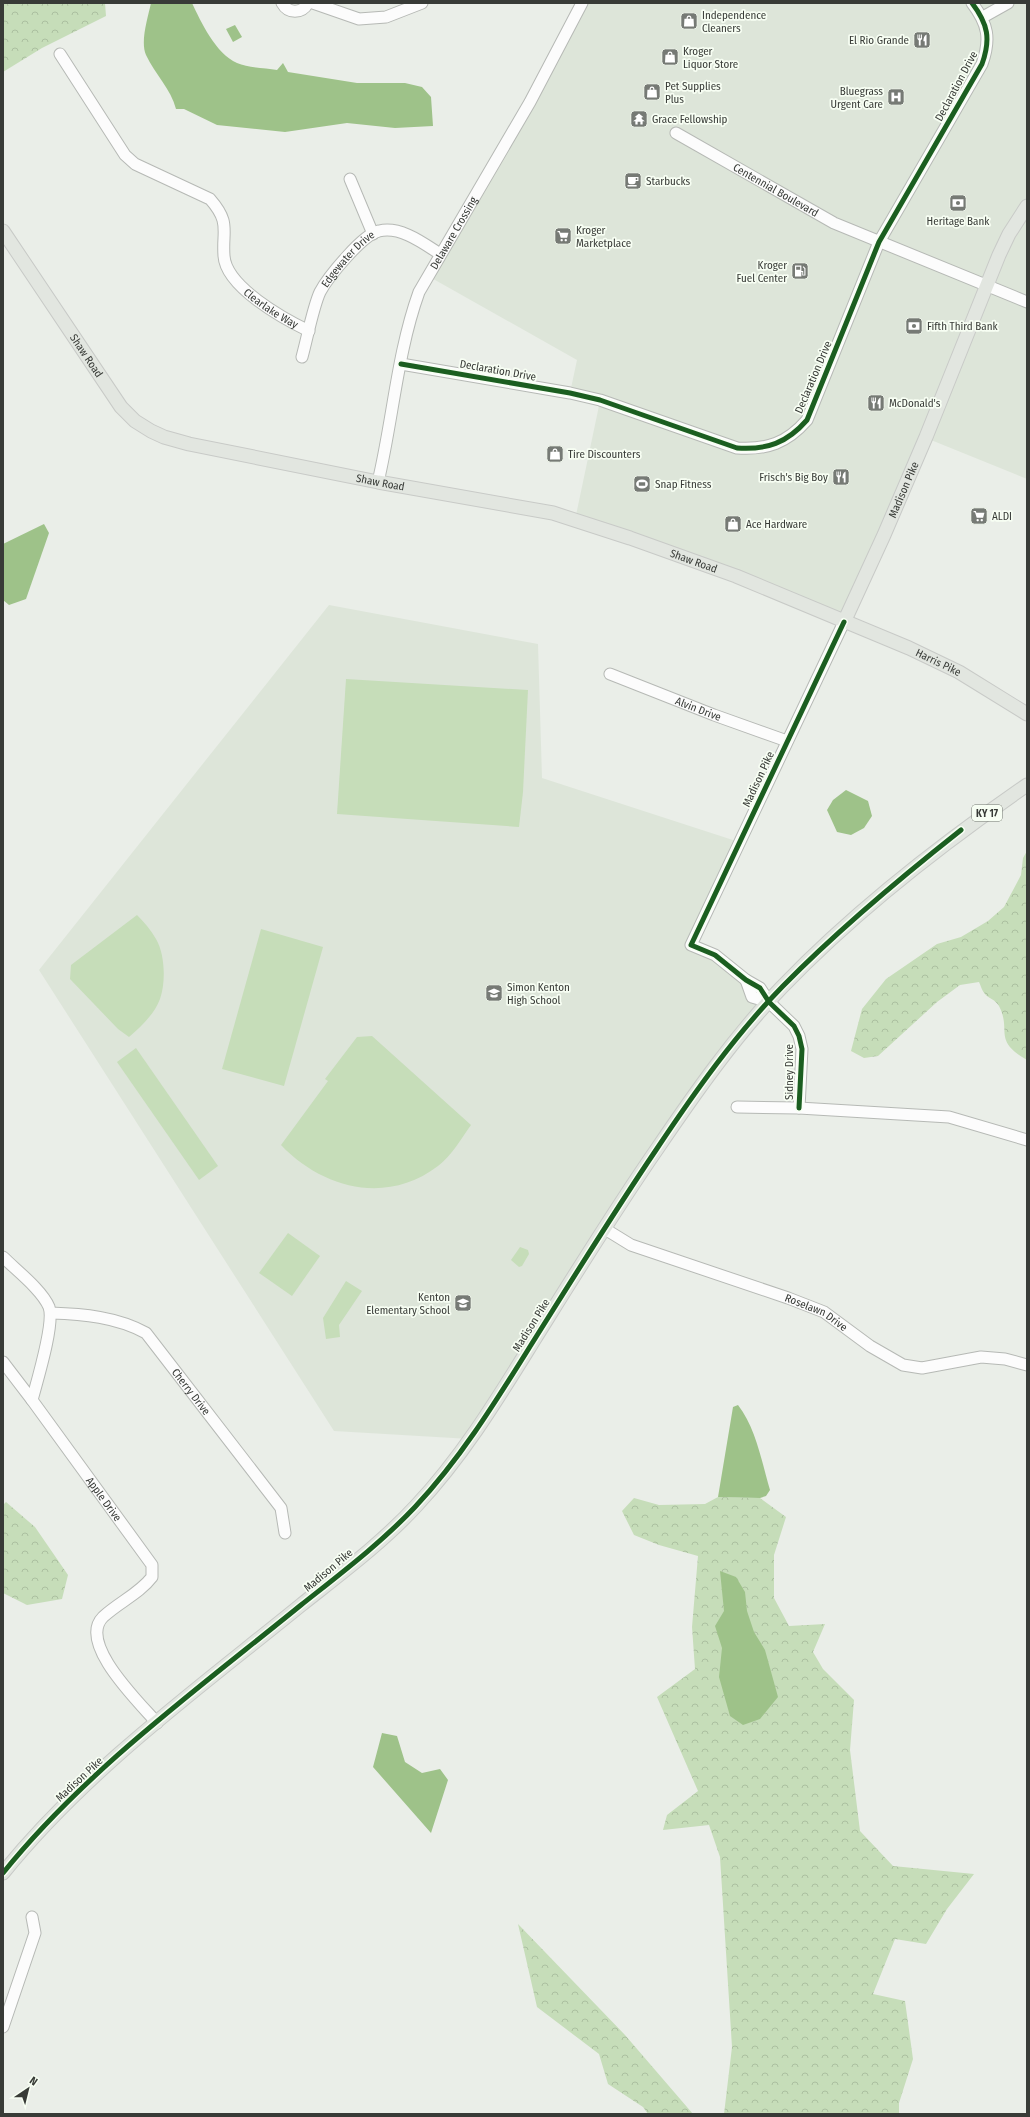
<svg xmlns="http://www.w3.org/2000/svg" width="1030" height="2117" viewBox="0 0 1030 2117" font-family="'Fira Sans Condensed',sans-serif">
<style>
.built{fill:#dde5d9}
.forest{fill:url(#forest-crowns)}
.green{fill:#c6ddb9}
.water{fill:#9ec289}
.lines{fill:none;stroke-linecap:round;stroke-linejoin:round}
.minor-casing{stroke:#b6b9b5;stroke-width:13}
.major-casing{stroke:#c8cac7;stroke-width:15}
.minor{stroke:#fcfcfc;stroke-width:11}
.major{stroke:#e2e6e0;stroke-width:13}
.cycleway-casing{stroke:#f7fef3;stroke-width:8}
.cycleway{stroke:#1b5e20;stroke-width:5}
.labels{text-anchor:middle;stroke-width:3.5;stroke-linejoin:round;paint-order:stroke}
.shield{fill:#f7fef3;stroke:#71766f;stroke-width:1}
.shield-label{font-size:10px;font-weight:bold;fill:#383b37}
.poi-label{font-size:11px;fill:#383b37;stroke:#f7fef3;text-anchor:start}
.street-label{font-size:11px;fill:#383b37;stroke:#f7fef3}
</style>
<defs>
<pattern id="forest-crowns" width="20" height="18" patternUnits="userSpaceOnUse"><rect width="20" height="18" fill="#c6ddb9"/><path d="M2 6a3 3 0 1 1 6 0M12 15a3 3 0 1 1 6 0" fill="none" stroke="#abbfa0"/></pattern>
</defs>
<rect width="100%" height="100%" fill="#eaeee8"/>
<g class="built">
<polygon points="582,3 1027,3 1027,479 926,438 844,622 575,520 600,401 570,393 577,360 428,276 523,103"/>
<polygon points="329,605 538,644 542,778 739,842 691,945 715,955 769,1002 719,1062 470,1439 334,1431 39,970"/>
</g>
<g class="forest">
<polygon points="3,3 105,3 106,16 42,48 3,72"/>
<path d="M1027,851V1060C992,1040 1012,1031 999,1006C996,1000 988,998 985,994C982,991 981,986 979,982L960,985L937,1002L878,1056L864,1058L851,1051L862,1009L886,979L937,944L961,937L988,921L1004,907L1021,875L1023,858Z"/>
<polygon points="718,1497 760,1498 786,1517 774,1555 774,1598 789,1626 825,1624 813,1652 823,1669 854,1700 850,1750 860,1831 893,1866 974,1874 947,1909 926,1944 895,1939 873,1994 905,2001 913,2059 899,2103 899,2114 724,2114 732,2047 720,1857 709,1825 663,1830 667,1815 698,1791 657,1697 695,1669 692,1627 698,1556 659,1545 634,1535 622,1511 634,1498 659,1505 705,1504"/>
<polygon points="6,1502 35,1527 68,1575 62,1599 27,1605 3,1593 3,1505"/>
<polygon points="518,1924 625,2035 693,2114 648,2114 643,2107 608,2084 599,2054 537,2007"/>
</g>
<g class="green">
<polygon points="346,679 528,690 523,792 519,827 337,814"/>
<path d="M137,915C144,922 151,930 156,939C165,954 166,982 160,999C155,1013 141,1027 129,1037L118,1029L70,979L71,965Z"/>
<polygon points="261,929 323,947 284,1086 222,1069"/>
<path d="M372,1036L471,1125C461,1139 452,1155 438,1166C387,1205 323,1189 281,1145L328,1081L325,1079L357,1037Z"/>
<polygon points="136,1048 218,1166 199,1180 117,1062"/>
<polygon points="288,1233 320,1256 292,1296 259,1273"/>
<polygon points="520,1247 528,1250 529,1254 522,1266 519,1267 511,1260"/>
<polygon points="346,1281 362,1291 339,1325 340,1337 326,1339 323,1318"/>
</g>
<g class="water">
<path d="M151,3H192C201,22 216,54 237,63C248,68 265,68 277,70L283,63L288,72L357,83H405L422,87L431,97L433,126L395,128L347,123L285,132L217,125L184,109H176C171,89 155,74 146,55C140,42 148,17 151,3Z"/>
<polygon points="235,25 242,37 233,42 226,29"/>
<polygon points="44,524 49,533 26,599 9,605 3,600 3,544"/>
<polygon points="846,790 868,801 872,816 864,828 851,835 837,832 827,810 833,800"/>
<path d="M738,1405C756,1428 762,1463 770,1490L766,1496L760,1498L718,1497L733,1407Z"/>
<polygon points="720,1571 736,1577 745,1592 747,1611 754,1632 765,1650 778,1697 760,1719 743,1725 730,1716 719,1677 722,1648 715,1626 724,1611"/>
<polygon points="382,1733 397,1736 405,1762 422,1773 440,1769 448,1780 431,1833 373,1767"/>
</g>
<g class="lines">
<defs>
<g id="minor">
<path d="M282,3C288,14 302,14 308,3"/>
<polyline points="313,3 359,19 386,17 422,3"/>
<polyline points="983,17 1008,3"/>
<path id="s1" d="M60,54L125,155L135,164L210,199C231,223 222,230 224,256C226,287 284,319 309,331"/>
<path id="s2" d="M676,133L834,223L1027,302"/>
<polyline points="350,179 373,234"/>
<path id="s3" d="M302,357C307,339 313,307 320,292C328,277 363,234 379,231C401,226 423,243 440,254"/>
<path d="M401,364L570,393L600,400L737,448C767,450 787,443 807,420L879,242L982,64C991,39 988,24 972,3"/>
<path id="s4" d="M378,482C393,419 397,353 419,292L530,102L582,3"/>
<path id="s5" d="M610,674L714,715L787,741"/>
<polyline points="746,980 752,997 769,1002"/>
<polyline points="737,1107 799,1108 949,1117 1027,1140"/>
<polyline points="799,1108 802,1049 799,1036 794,1026 769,1002 760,988 746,980 715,955 691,945 844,622"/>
<path id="s6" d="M605,1229L631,1245L788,1298L824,1312L870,1346L903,1365L922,1368L981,1357L1005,1359L1027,1365"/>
<path id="s7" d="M3,1257C16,1270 42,1290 49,1307C55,1323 37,1381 32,1400L152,1565V1577C139,1594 119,1602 103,1617C77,1643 140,1703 157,1723"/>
<path id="s8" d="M51,1313C83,1314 117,1317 146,1333L281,1508L285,1533"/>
<polyline points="3,1362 32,1400"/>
<polyline points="3,2027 35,1933 32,1917"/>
</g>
<g id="major">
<path id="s9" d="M3,231L121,407L135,421L151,431L164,437L189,444L378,482L553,513L630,538L736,576L909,648L959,672L1027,714"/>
<path id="s10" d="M844,622L884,535L926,437L999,255L1009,234L1027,206"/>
<path d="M3,1873C86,1770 199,1688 301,1605C340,1574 382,1543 416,1506C463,1456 498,1398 534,1340C574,1276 614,1211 657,1149C695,1093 735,1036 782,987C855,911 940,845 1027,785"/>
</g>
</defs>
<use href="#minor" class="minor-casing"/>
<use href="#major" class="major-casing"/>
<use href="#minor" class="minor"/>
<use href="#major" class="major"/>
<defs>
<g id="cycleway">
<path d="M401,364L570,393L600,400L737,448C767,450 787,443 807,420L879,242L982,64C991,39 988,24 972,3"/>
<polyline points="799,1108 802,1049 799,1036 794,1026 769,1002 760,988 746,980 715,955 691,945 844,622"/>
<path d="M3,1873C86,1770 199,1688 301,1605C340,1574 381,1543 415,1507C463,1456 499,1396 536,1337C575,1275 614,1212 656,1150C694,1093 735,1035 783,986C838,930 899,879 961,830"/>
</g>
</defs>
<use href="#cycleway" class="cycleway-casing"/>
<use href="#cycleway" class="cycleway"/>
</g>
<defs>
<symbol id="shop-square" viewBox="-11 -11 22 22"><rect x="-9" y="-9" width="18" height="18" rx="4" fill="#767a75" stroke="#f7fef3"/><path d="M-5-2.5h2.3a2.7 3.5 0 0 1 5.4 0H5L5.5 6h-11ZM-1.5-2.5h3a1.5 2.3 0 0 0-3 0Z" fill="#fff"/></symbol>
<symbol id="restaurant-square" viewBox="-11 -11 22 22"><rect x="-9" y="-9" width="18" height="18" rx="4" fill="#767a75" stroke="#f7fef3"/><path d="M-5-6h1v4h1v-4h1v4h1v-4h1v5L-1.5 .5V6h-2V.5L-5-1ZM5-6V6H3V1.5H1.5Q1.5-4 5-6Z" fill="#fff"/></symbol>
<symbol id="hospital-square" viewBox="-11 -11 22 22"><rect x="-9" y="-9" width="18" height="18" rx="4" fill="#767a75" stroke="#f7fef3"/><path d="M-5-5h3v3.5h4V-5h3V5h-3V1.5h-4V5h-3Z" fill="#fff"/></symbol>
<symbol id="temple-square" viewBox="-11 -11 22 22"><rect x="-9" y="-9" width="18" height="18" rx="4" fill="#767a75" stroke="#f7fef3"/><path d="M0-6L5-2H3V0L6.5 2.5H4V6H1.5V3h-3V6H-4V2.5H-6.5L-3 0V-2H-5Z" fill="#fff"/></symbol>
<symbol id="cafe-square" viewBox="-11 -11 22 22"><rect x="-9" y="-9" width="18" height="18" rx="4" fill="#767a75" stroke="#f7fef3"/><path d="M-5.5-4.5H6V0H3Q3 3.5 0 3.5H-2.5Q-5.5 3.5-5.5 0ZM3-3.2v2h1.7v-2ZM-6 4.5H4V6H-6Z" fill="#fff"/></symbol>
<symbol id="bank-square" viewBox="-11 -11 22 22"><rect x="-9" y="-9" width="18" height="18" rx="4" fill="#767a75" stroke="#f7fef3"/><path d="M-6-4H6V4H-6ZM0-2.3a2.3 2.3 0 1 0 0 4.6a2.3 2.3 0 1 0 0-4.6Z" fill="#fff"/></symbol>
<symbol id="supermarket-square" viewBox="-11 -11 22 22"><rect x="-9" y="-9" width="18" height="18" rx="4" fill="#767a75" stroke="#f7fef3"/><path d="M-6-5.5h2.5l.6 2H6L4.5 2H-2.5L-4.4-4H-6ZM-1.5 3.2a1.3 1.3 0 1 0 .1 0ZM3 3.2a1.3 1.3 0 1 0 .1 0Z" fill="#fff"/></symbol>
<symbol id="fuel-square" viewBox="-11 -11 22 22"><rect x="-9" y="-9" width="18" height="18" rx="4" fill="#767a75" stroke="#f7fef3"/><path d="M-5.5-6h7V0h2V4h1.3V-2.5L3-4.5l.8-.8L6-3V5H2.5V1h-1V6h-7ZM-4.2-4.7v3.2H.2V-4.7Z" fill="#fff"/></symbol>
<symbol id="stadium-square" viewBox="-11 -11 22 22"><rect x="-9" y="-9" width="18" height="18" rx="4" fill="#767a75" stroke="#f7fef3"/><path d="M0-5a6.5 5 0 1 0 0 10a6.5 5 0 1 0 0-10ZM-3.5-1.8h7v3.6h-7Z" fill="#fff"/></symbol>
<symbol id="school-square" viewBox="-11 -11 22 22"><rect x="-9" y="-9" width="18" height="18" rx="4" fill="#767a75" stroke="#f7fef3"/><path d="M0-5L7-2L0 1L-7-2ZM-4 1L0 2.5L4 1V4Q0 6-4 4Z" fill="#fff"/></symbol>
</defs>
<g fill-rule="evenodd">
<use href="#shop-square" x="679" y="11" width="20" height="20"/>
<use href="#restaurant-square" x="912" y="30" width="20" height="20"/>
<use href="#shop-square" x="660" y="47" width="20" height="20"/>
<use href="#shop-square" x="642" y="82" width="20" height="20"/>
<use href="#hospital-square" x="886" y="87" width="20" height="20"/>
<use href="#temple-square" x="629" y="109" width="20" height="20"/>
<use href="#cafe-square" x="623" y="171" width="20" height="20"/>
<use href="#bank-square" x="948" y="193" width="20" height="20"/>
<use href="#supermarket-square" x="553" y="226" width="20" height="20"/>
<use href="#fuel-square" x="790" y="261" width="20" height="20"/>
<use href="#bank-square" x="904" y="316" width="20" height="20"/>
<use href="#restaurant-square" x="866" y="393" width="20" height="20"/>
<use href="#shop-square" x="545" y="444" width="20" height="20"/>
<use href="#restaurant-square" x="831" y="467" width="20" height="20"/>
<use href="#stadium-square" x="632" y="474" width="20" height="20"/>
<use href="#supermarket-square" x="969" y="506" width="20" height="20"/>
<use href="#shop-square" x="723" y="514" width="20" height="20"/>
<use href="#school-square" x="484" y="983" width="20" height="20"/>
<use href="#school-square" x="453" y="1293" width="20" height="20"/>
</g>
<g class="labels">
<rect class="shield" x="972" y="805" width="30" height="16" rx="3"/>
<g class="shield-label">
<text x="987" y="817">KY 17</text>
</g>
<g class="poi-label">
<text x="702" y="19">Independence<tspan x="702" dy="13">Cleaners</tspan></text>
<text x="909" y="44" text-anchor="end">El Rio Grande</text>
<text x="683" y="55">Kroger<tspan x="683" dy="13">Liquor Store</tspan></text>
<text x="665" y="90">Pet Supplies<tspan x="665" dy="13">Plus</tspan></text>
<text x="883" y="95" text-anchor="end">Bluegrass<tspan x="883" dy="13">Urgent Care</tspan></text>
<text x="652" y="123">Grace Fellowship</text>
<text x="646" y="185">Starbucks</text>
<text x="958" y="225" text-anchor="middle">Heritage Bank</text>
<text x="576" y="234">Kroger<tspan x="576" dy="13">Marketplace</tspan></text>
<text x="787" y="269" text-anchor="end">Kroger<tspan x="787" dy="13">Fuel Center</tspan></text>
<text x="927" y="330">Fifth Third Bank</text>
<text x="889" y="407">McDonald's</text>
<text x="568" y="458">Tire Discounters</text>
<text x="828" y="481" text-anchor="end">Frisch's Big Boy</text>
<text x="655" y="488">Snap Fitness</text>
<text x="992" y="520">ALDI</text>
<text x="746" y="528">Ace Hardware</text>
<text x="507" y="991">Simon Kenton<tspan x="507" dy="13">High School</tspan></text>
<text x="450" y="1301" text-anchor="end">Kenton<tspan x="450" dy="13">Elementary School</tspan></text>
</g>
<g class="street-label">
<text transform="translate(956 86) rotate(-62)" y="4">Declaration Drive</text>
<text dy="4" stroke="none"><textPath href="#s2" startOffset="115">Centennial Boulevard</textPath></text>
<text dy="4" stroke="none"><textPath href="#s4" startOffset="263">Delaware Crossing</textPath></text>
<text dy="4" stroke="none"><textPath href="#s3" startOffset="111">Edgewater Drive</textPath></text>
<text dy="4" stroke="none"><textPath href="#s1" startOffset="350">Clearlake Way</textPath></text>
<text dy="4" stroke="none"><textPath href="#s9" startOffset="150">Shaw Road</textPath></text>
<text transform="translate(498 370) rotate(10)" y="4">Declaration Drive</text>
<text transform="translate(813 377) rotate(-67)" y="4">Declaration Drive</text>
<text dy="4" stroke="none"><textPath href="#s9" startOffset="486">Shaw Road</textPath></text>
<text dy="4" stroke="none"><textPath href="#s10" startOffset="145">Madison Pike</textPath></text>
<text dy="4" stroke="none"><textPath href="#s9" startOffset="810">Shaw Road</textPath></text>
<text dy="4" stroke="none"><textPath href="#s9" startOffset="1075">Harris Pike</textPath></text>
<text dy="4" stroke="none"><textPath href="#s5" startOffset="95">Alvin Drive</textPath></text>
<text transform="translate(758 779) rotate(-65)" y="4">Madison Pike</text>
<text transform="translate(789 1072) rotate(-90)" y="4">Sidney Drive</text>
<text dy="4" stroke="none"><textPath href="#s6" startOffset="228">Roselawn Drive</textPath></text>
<text transform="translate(531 1325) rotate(-58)" y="4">Madison Pike</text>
<text dy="4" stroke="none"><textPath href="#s8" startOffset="172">Cherry Drive</textPath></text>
<text dy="4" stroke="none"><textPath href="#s7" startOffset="286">Apple Drive</textPath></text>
<text transform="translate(328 1570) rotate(-40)" y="4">Madison Pike</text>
<text transform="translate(79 1779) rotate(-43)" y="4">Madison Pike</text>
</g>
</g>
<rect width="1030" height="2117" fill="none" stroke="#383b37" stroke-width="8"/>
<g transform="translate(28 2089) rotate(35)" stroke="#f7fef3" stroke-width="3" paint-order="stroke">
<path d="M0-3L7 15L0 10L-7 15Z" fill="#383b37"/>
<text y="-6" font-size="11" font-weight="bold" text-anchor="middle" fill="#383b37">N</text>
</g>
</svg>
